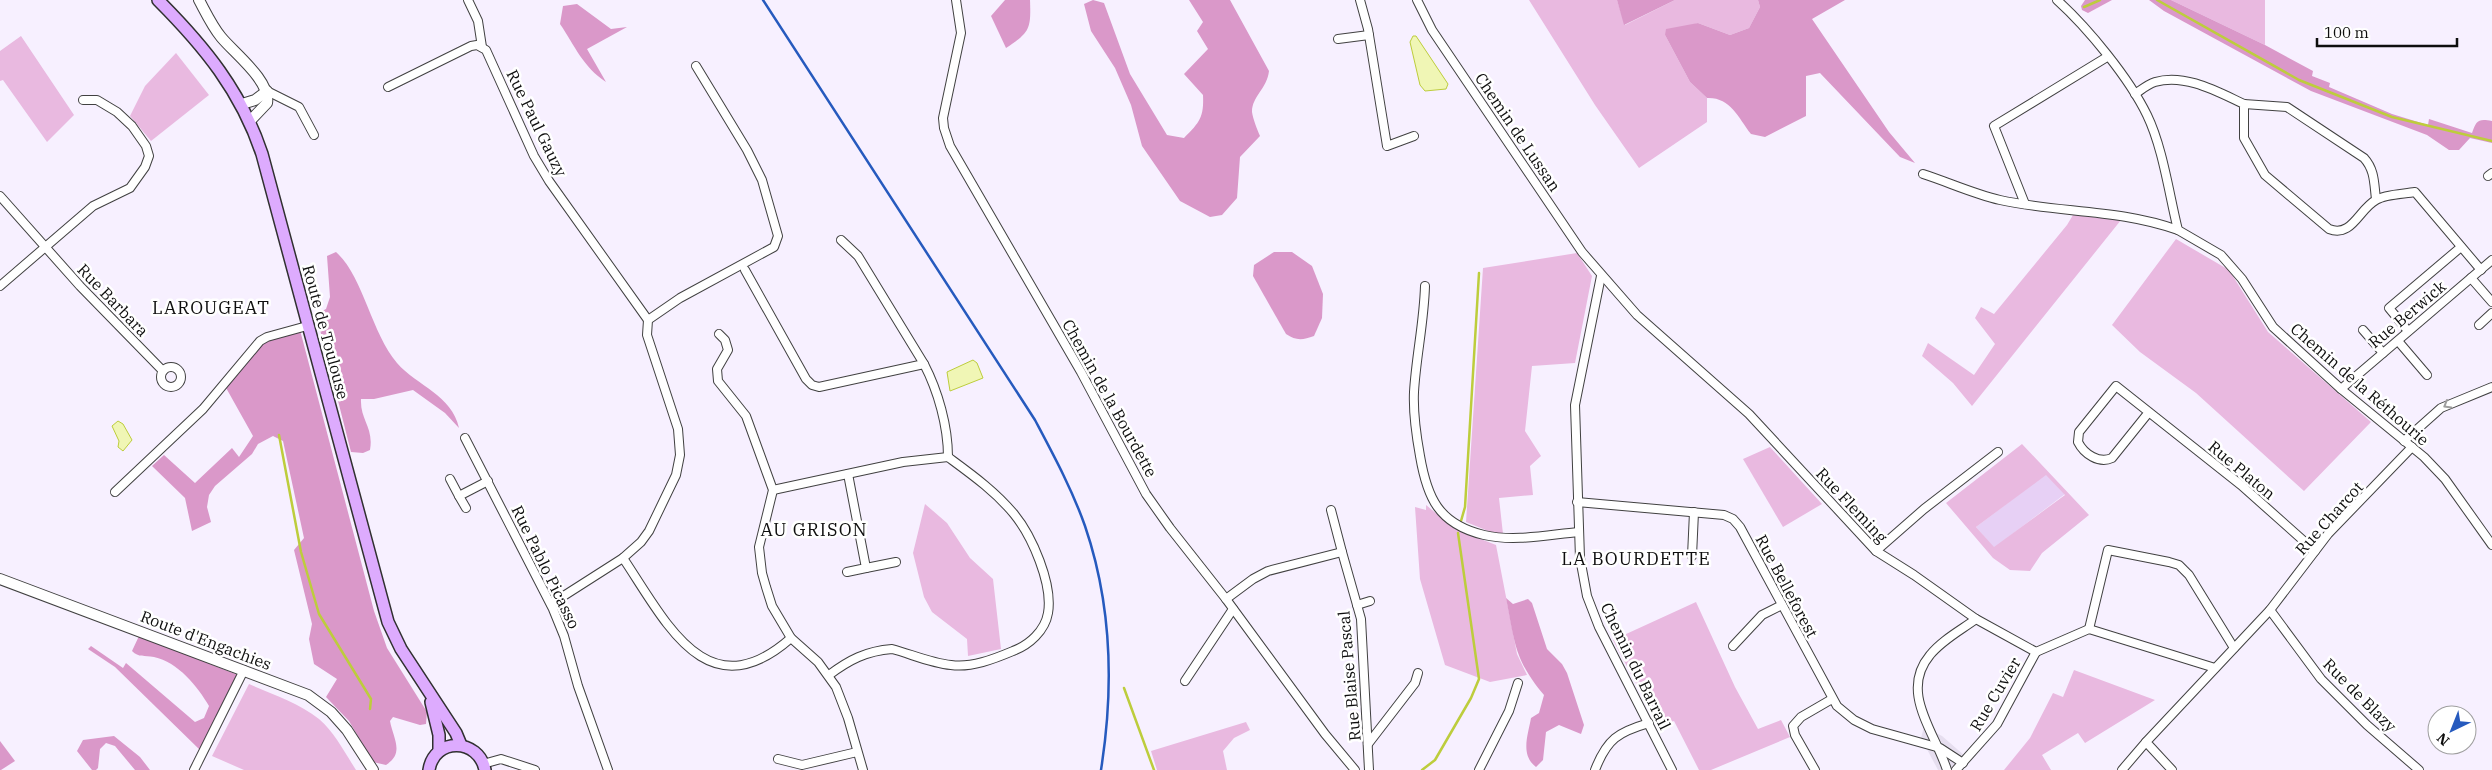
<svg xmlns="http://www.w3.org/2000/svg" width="2492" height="770" viewBox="0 0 2492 770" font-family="'IBM Plex Serif',serif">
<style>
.farmland{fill:#e7d0f5}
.green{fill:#e9b9e0;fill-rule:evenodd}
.forest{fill:#da98c9}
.plaza{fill:#e6deef}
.water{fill:#f0f6b5;stroke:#bdcd3c}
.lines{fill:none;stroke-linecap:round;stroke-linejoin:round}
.stream{stroke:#bdcd3c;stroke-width:2.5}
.minor-casing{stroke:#414141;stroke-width:10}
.tertiary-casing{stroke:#414141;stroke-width:12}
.secondary-casing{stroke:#303030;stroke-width:14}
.minor{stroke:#fff;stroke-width:8}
.tertiary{stroke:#fff;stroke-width:10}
.secondary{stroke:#ddabfe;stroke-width:11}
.rail{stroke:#265abe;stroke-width:2.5}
.oneway{stroke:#9f9f9f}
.labels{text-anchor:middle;stroke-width:5;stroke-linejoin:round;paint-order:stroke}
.street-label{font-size:16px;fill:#0e0e0e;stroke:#fff}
.neighbourhood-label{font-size:18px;letter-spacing:1px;fill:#0e0e0e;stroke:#fff}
</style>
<rect width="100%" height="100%" fill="#f7f0ff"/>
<polygon class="farmland" points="2046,474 2065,494 1994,548 1976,527"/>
<g class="green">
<polygon points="1529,0 1617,0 1625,25 1675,0 1758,0 1760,7 1749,28 1730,35 1698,23 1665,35 1690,82 1707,98 1707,122 1639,168 1595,105"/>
<polygon points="2171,0 2265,0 2265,45"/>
<polygon points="21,36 74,115 47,142 3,80 0,81 0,51"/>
<polygon points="176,53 209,95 151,141 130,116 145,86"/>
<polygon points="2073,215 2121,220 1972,406 1953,383 1922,356 1928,343 1974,375 1995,344 1975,318 1981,307 1994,314 2067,225"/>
<polygon points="2176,239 2229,270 2268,332 2371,422 2304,491 2196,393 2140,352 2112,325"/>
<polygon points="1577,253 1592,276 1575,363 1532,366 1525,431 1541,456 1530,466 1533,495 1499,498 1503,534 1493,533 1466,522 1483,268"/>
<path d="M2022,444L2089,515L2042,553L2030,571L2010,570L1993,558L1946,503ZM2046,475L2065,495L1994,547L1976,527Z"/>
<polygon points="1770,447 1822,504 1783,527 1743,459"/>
<polygon points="925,504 947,523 970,558 993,579 1001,649 968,656 967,639 932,612 924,597 913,553"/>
<polygon points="1426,505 1455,529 1496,545 1517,654 1527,675 1490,682 1445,665 1420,579 1415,507 1426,510"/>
<polygon points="1696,602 1735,687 1758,729 1781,720 1790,737 1711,770 1699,770 1674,721 1659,727 1613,640"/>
<polygon points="2074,670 2155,700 2085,743 2078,733 2042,755 2051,770 2004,770 2030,738 2053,693 2063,697"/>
<path d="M249,684C272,694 299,703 319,719C335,733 345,753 356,770H244L212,756Z"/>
<polygon points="1246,722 1250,730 1234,738 1223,751 1227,770 1157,770 1151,751"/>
</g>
<g class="forest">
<path d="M1005,0H1030C1031,29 1030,32 1006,48L991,16Z"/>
<path d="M1093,0L1104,3L1130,74L1167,135L1184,138C1200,122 1204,117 1203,95L1184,74L1208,49L1197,31L1203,22L1189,0H1230L1269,71C1267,89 1252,96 1252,112C1253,119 1257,129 1260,136L1240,157L1237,198L1222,215L1210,217L1180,201L1142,146L1131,105L1115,68L1091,31L1084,4Z"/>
<polygon points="1617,0 1675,0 1624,25"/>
<path d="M1758,0H1845L1812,19L1889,132L1915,163L1900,157L1820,73L1806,76V116L1765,137L1751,134C1738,117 1730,97 1707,98L1690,82L1665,35L1666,29L1698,23L1730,35L1749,28L1760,7Z"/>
<polygon points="2085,0 2112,0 2088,13 2082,10 2081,6"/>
<path d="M2149,0H2171L2265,45L2313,71L2312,76L2330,83L2329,87L2392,114L2428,125L2429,119L2472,133C2476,121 2478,118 2492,121V143L2470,138L2459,150H2449L2427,135L2311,91L2164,11Z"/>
<path d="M577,4L611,29L627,27L587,49L606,82C583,67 575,46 560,24L563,6Z"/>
<path d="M336,252C363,276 371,332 397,363C417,386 452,395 459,428L445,413L413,390L374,399H361C360,420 374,427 370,450L363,453L351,452L316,314L326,309L330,297L327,256Z"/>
<path d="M1274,252H1292L1312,266L1323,294L1322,318L1314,336C1303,340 1296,341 1286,334L1253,276L1254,265Z"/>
<path d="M300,330L374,611L387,648L427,712L426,724L420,725L393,717L390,721C393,738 405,753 386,765L373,762L349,721L326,697L337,679L314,664L309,639L312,624L294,550L304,538L283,441L273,436L258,444L252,454L215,486L209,495L207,507L211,522L192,531L185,498L152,466L164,455L195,483L232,448L239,457L253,436L225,386L264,343Z"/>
<path d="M1506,598L1513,604L1528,599L1532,603L1547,649L1562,664L1567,673L1584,725L1581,734L1559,725L1546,732L1543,760L1536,767C1520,755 1528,735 1531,718L1539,713L1544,695C1514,659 1515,643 1506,598Z"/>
<path d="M139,636L238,675L200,750L115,667L88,649L91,646L123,668L126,663L195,722L204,718L209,706C198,687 178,662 154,657C144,655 139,658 132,651Z"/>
<polygon points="114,736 140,757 150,770 135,770 115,746 106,743 100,749 98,768 96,770 92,770 77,751 83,740"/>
<polygon points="0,741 15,761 1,770 0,770"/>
</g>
<polygon class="plaza" points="1924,727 1942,736 1965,756 1954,768 1938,770 1921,738"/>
<g class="water">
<polygon points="1413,36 1416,36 1448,84 1446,89 1425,91 1420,85 1410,42"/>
<polygon points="973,360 977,363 983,378 950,391 947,372"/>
<polygon points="118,421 123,424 132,440 123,451 118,447 119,441 112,426"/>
</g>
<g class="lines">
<g class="stream">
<polyline points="2157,0 2299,80 2392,117 2492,141"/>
<polyline points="2084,7 2100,0"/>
<polyline points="279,435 301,552 319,614 371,699 370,709"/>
<polyline points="1461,521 1465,507 1479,273"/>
<polyline points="1124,688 1154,770"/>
<polyline points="1422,770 1435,760 1471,698 1479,679 1458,533"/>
</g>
<defs>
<g id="minor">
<polyline points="468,0 478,21 482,47"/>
<polyline points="956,0 961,33 943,118 944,128 950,146 1081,372 1146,494 1170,528 1226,599 1325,734 1355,770"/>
<polyline points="1360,0 1368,29 1387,146 1414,136"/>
<polyline points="1417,0 1432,30 1582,252 1637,315 1749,414 1876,551 1914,575 1976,619 2036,652 2089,629 2215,668"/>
<path d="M2057,0C2088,28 2129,78 2147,115C2163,148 2169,194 2178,230L2221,255L2242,279L2273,327L2341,389L2424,457L2445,479L2492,545"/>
<polyline points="1338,39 1369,35"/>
<polyline points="388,87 471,46 477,45 486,50 534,156 549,181 648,320"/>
<polyline points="267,91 299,107 314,135"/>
<path d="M2135,94C2141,90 2148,84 2155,82C2185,73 2218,92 2244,104V138L2265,175L2329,229C2352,238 2359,209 2376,200C2385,194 2404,194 2415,192L2481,270"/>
<path d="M2244,104L2287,107L2364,158C2375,170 2374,184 2376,199"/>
<path d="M1923,174C1948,182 1974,194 2000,200C2060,213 2119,209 2178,230"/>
<polyline points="2488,176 2492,173"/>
<polyline points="0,196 80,286 163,371"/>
<polyline points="2025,204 1994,126 2107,57"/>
<polyline points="841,240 858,256 924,364"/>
<path d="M745,270L806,379L812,385L819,387L924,364C938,391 948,426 948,457"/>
<polyline points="1601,276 1575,405 1580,558 1587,596 1599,627 1672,770"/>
<polyline points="2471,278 2492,302"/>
<polyline points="0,286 93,206 130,188 145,167 149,156 146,146 132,126 117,112 97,100 83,100"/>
<path d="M1425,286C1424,322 1416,357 1414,392C1413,413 1416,434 1420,456C1427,497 1438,524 1484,535C1514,542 1547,535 1578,532"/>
<polyline points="2479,325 2492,313"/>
<polyline points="2363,330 2383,353"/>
<polyline points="2408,331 2389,308 2461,247"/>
<polyline points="719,334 725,340 728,350 717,369 718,381 746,416 773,490 759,547 762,573 766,587 772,606 791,638 818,662 836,687 848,718 863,770"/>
<polyline points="2398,341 2427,375"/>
<circle cx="171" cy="377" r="10"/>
<polyline points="2341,389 2492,260"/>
<path d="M2149,412L2112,458C2099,464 2084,454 2078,442L2079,432L2116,386L2241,485L2315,551"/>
<polyline points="465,438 553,609 564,636 578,686 608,770"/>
<polyline points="2404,441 2441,408 2492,387"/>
<polyline points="450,479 459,496"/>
<polyline points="773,490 903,462 948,457"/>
<polyline points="115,492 203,409 260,341 267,337 307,326"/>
<polyline points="1577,502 1724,515 1733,519 1740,527 1837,706 1854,720 1872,729 1940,748 1963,763"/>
<polyline points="466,508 459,496 488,481"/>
<polyline points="1331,510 1342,552"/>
<polyline points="1876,551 1924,509 1998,452"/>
<polyline points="1692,556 1694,512"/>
<path d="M623,558C666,622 707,712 791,638"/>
<polyline points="866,568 896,562"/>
<polyline points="847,572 866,568 848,474"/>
<polyline points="1226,599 1253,579 1268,571 1342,552 1361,619 1369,770"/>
<polyline points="551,604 623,558 641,542 649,531 676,475 680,455 678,429 647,335 648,320 680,298 774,247 778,236 762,180 747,150 696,66"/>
<polyline points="1357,605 1370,601"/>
<polyline points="2270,610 2321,679 2367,725 2419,770"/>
<polyline points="2089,629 2108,550 2169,562 2179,565 2189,575 2234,648"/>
<polyline points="1733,646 1762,615 1782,605"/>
<path d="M829,675C849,660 866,651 892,649C911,654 931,663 951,665C971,668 994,659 1013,651C1029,645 1045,631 1048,613C1053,584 1032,536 1014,514C995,491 971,474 948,457"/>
<polyline points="1185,681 1233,609"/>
<polyline points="1368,744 1415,683 1418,673"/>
<polyline points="778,759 802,765 857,752"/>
<polyline points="483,764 501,759 535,770"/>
<polyline points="194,770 244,670"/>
<polyline points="1479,770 1509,711 1518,683"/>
<path d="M1595,770C1607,739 1618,732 1649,723"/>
<polyline points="1815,770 1795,735 1793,726 1801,717 1832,699"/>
<path d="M1947,770C1935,732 1899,692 1930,655C1942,640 1961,630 1976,619"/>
<polyline points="1956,770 1997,724 2036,652"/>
<polyline points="2122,770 2146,742"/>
<polyline points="2172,770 2146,742 2270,610 2328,534 2412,447"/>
</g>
<g id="tertiary">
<path d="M199,0C206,13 212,26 221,37C234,53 271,81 267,103L250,121"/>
<polyline points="242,104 255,100 267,91"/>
<polyline points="0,579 308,695 331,712 347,730 373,770"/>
</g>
<g id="secondary">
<path d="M158,0C204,46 241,91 262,154L388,622L401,649L456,733L461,745"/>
<polyline points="431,702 439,735 439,751"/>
<path d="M429,770C434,737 479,738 485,770"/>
</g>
</defs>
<use href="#minor" class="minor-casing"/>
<use href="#tertiary" class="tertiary-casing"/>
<use href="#secondary" class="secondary-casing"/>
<use href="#minor" class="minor"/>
<use href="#tertiary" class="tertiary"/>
<use href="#secondary" class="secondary"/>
<path class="rail" d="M763,0L1035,420C1053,454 1072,489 1085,526C1112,605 1114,688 1101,770"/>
</g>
<defs><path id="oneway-chevron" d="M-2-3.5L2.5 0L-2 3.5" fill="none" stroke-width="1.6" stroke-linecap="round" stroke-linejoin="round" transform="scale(1.25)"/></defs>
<use class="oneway" href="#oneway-chevron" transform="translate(2447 405) rotate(150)"/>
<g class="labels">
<g class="street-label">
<text transform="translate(537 123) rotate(64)" y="6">Rue Paul Gauzy</text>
<text transform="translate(1518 132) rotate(56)" y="6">Chemin de Lussan</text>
<text transform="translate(113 300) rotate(46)" y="6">Rue Barbara</text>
<text transform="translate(2407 314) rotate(-40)" y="6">Rue Berwick</text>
<text transform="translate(326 332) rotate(75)" y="6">Route de Toulouse</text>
<text transform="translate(2360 384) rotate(41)" y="6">Chemin de la Réthourie</text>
<text transform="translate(1110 398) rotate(61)" y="6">Chemin de la Bourdette</text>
<text transform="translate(2242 470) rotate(40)" y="6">Rue Platon</text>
<text transform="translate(1852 505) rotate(47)" y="6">Rue Fleming</text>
<text transform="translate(2329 518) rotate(-48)" y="6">Rue Charcot</text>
<text transform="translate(546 567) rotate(64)" y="6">Rue Pablo Picasso</text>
<text transform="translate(1787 586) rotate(62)" y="6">Rue Belleforest</text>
<text transform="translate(206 640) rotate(21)" y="6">Route d'Engachies</text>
<text transform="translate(1636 666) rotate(64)" y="6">Chemin du Barrail</text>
<text transform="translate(1349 676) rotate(-95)" y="6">Rue Blaise Pascal</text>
<text transform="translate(1995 694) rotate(-59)" y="6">Rue Cuvier</text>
<text transform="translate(2360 695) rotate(45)" y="6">Rue de Blazy</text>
</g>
<g class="neighbourhood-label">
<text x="211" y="314">LAROUGEAT</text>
<text x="814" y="536">AU GRISON</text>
<text x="1636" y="565">LA BOURDETTE</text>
</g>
</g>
<g transform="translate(2452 730) rotate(223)"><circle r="24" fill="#ffffff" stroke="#9f9f9f"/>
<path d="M0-4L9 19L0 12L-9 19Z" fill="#265abe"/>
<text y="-8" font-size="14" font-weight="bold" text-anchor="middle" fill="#0e0e0e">N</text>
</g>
<path d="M2317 38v8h140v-8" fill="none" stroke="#0e0e0e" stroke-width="2.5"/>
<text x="2324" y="38" font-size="15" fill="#0e0e0e" stroke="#ffffff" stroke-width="4" paint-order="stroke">100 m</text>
</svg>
